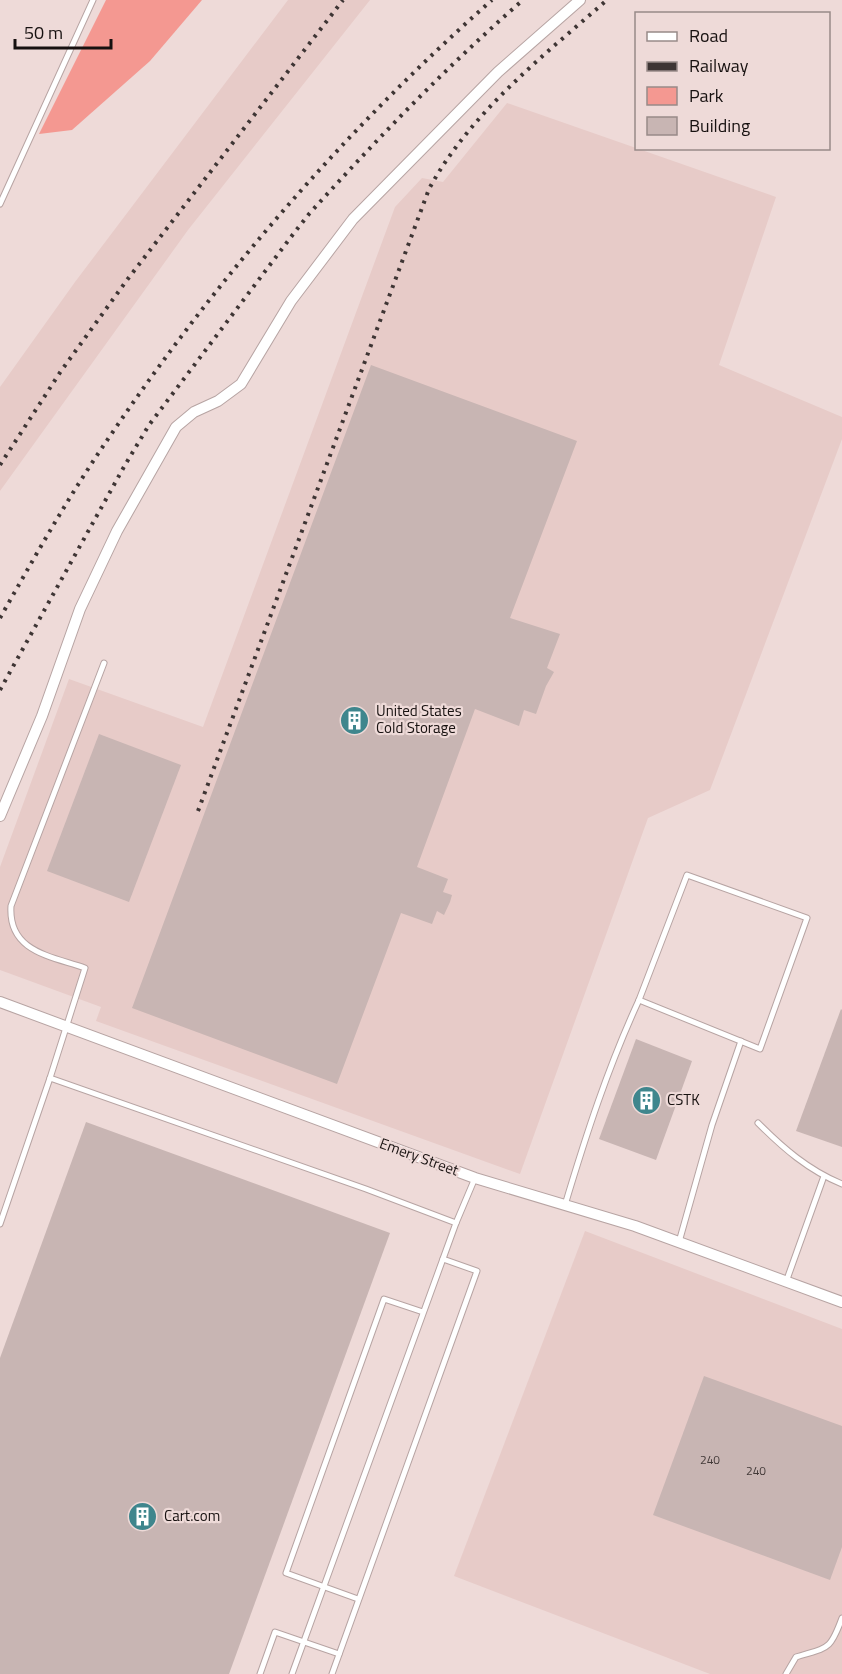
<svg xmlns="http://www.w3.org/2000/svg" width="842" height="1674" viewBox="0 0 842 1674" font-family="'Titillium Web',sans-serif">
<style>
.built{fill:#e7cbc8}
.green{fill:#f49891}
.building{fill:#c8b5b3}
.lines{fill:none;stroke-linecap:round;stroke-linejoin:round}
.service-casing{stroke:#b7a4a3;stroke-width:7}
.minor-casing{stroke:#b7a4a3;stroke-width:12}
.service{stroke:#fff;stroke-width:5}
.minor{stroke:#fff;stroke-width:10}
.rail{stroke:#3e3534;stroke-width:4;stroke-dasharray:3 6;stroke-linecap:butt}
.labels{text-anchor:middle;stroke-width:4.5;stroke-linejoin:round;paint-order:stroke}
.number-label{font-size:12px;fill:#433a39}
.poi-label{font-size:15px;fill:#171110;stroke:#eedad8;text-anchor:start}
.street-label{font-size:15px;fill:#171110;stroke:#eedad8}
</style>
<rect width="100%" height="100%" fill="#eedad8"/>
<g class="built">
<polygon points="288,0 370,0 188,230 0,491 0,387 75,282"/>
<polygon points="507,103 776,197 719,365 842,417 842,439 710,790 648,818 520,1174 96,1021 101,1007 0,970 0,867 69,679 203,727 395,207 422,178 443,182"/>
<polygon points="585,1231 842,1329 842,1674 710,1674 454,1576"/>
</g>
<polygon class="green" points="106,0 202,0 150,61 72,130 39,134"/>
<g class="building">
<polygon points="371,365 577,441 510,618 560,634 547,668 554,672 546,686 536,714 524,710 519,726 475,709 417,867 448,879 443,892 452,895 450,902 444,915 437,911 432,924 401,913 337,1084 132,1008"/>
<polygon points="99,734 181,765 129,902 47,871"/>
<polygon points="841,1009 842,1010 842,1147 796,1131"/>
<polygon points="636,1039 692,1061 656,1160 599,1139"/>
<polygon points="86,1122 390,1233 229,1674 0,1674 0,1358"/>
<polygon points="704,1376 842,1426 842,1547 830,1580 653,1515"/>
</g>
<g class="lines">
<defs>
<g id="service">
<polyline points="0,204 93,0"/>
<polygon points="687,875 807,918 760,1049 639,1000"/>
<path d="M50,1078L85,968C51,956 8,952 11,906L104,663"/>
<path d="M758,1123C783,1148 808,1170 842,1184"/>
<path d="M565,1205C586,1135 608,1067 639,1000"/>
<polyline points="456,1223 475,1178"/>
<polyline points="0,1224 50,1078 366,1189 456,1223 292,1674"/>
<polyline points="679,1242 712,1125 741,1041"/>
<polyline points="786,1282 824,1176"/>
<polyline points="358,1599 286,1573 384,1299 423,1312"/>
<polyline points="260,1674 275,1632 339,1654"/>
<polyline points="332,1674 477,1271 443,1259"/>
<path d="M786,1674L796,1657C828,1647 830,1651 842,1618"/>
</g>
<g id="minor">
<polyline points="0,816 42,716 80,609 117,531 176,427 194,412 218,401 241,384 291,301 353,219 498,72 580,0"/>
<polyline points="0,1002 475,1178 635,1226 842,1302"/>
</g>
</defs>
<use href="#service" class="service-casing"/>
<use href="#minor" class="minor-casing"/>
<use href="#service" class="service"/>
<use href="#minor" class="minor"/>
<g class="rail">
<polyline points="0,465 61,371 127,280 343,0"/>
<path d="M0,618C29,567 58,515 90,466C203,294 338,136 492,0"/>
<path d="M0,690L125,465L149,425L294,233L309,214C377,139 446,67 523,0"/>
<path d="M198,811L429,189C470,113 543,56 607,0"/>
</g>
</g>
<defs>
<symbol id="building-disc" viewBox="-11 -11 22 22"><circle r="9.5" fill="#3f868d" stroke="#eedad8"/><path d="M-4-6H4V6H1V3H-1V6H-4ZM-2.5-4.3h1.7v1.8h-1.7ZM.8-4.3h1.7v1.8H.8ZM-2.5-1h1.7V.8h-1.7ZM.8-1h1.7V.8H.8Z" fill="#fff"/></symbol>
</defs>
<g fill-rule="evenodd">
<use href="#building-disc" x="338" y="704" width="33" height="33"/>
<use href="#building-disc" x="630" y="1084" width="33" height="33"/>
<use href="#building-disc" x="126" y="1500" width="33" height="33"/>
</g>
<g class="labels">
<g class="number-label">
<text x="710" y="1464">240</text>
<text x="756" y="1475">240</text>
</g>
<g class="poi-label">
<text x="376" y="716">United States<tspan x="376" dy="17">Cold Storage</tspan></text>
<text x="667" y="1105">CSTK</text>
<text x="164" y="1521">Cart.com</text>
</g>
<g class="street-label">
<text transform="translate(419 1157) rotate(20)" y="5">Emery Street</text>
</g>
</g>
<rect x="635" y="12" width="195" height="138" fill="#eedad8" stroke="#988a88" stroke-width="1.5"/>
<rect x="647" y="32" width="30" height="9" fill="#ffffff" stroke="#988a88" stroke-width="1.5"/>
<text x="689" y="42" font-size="18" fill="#171110">Road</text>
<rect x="647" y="62" width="30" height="9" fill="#3e3534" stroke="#988a88" stroke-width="1.5"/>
<text x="689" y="72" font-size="18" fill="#171110">Railway</text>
<rect x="647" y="87" width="30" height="18" fill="#f49891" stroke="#988a88" stroke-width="1.5"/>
<text x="689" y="102" font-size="18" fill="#171110">Park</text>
<rect x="647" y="117" width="30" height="18" fill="#c8b5b3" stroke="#988a88" stroke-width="1.5"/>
<text x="689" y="132" font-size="18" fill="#171110">Building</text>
<path d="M15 39v9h96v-9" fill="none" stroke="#171110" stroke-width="3"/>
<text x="24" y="39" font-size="18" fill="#171110" stroke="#eedad8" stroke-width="4.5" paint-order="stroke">50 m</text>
</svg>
